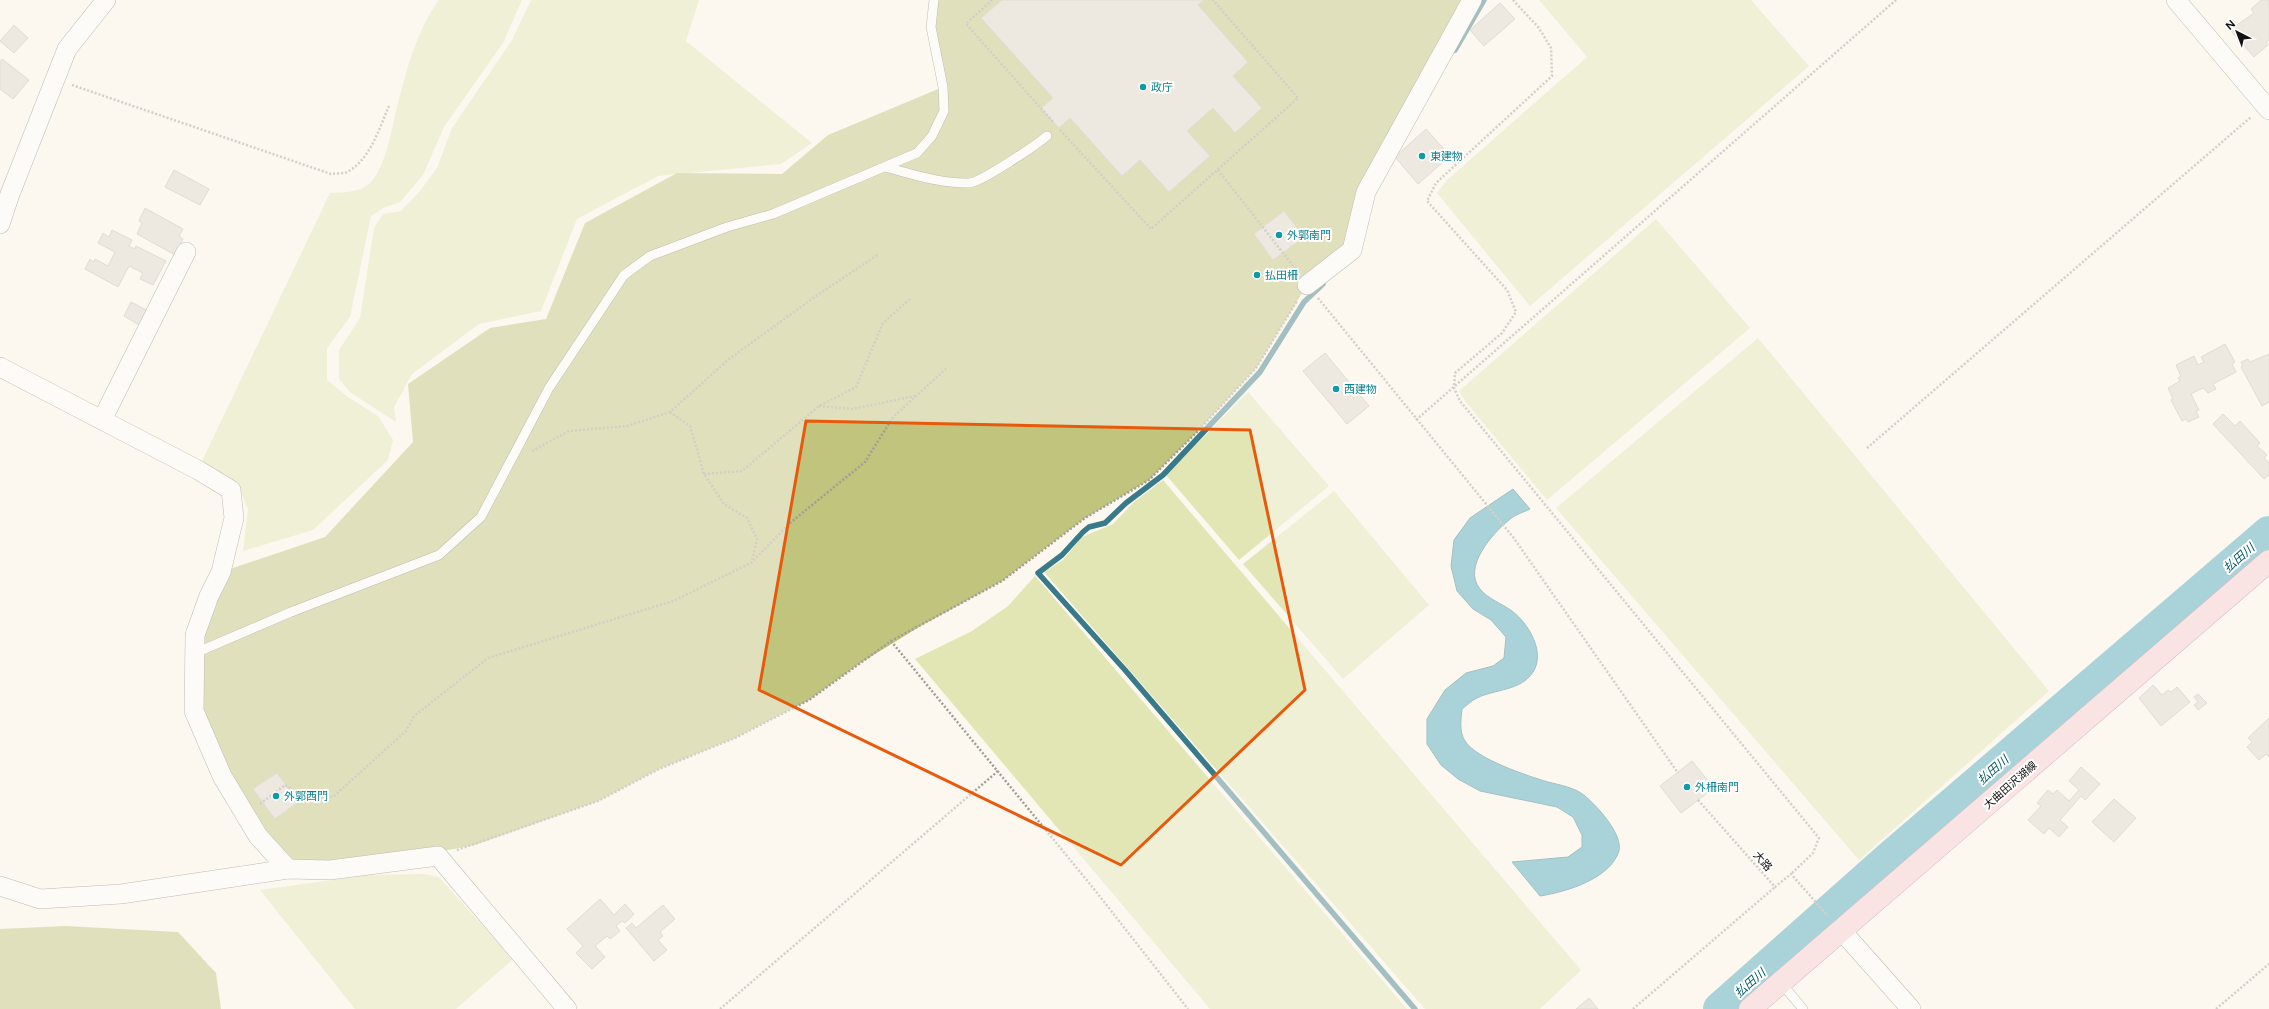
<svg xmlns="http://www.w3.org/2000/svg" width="2269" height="1009" viewBox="0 0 2269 1009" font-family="Figtree,'Noto Sans JP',sans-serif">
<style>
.green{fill:#e2e6b5}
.forest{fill:#c0c47c}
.water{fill:#48a7bd;stroke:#387a89}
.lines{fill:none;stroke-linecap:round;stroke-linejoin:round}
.stream{stroke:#387a89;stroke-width:5.5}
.river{stroke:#48a7bd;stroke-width:34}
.building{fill:#dbd7cf;stroke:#bfbbb4}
.lane-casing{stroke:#76726b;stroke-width:10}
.street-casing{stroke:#76726b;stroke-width:20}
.primary-casing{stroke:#a6727c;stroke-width:23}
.path{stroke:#a19e98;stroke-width:2.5;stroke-dasharray:2 2;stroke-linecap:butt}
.lane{stroke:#fff;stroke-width:9}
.street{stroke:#fff;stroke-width:19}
.primary{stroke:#f9cad3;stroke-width:22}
.marked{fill:none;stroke:#e8590c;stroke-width:3;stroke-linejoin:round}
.culture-dot{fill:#0f9aa8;stroke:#fff;stroke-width:1.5}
.labels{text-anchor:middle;stroke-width:4;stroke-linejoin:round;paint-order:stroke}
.culture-label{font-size:11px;fill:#0d838f;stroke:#fff;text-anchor:start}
.street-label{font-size:11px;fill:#141210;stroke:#fff}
.water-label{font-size:12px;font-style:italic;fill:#015867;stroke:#fff}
</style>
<rect width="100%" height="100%" fill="#fcf8f0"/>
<g class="green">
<path d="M439,0H522L503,43L444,127L423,175L400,202L383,208L371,216L350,317L327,348V380L348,397L378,416L393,440L388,460L313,530L243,551L248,509L240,490L202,461L330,193C343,192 361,193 371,182C386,165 391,132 396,111C406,73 416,31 439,0Z"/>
<polygon points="531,0 699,0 686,41 812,143 781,164 658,176 577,219 541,311 479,324 412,374 394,407 396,422 351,393 339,379 339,350 360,318 374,228 383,214 401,211 420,191 437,168 452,128 512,40"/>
<polygon points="1539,0 1751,0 1809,66 1530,306 1437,193 1447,180 1587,57"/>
<polygon points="1656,219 1750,328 1547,500 1465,401 1459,391"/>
<polygon points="1758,338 2049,691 1859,860 1556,508"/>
<polygon points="1248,392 1329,486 1239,560 1166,475"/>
<polygon points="1163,480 1581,970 1540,1009 1425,1009 1044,572 1063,560 1082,537 1113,524 1134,502"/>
<polygon points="1334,491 1429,605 1343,679 1243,564"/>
<polygon points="1035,576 1407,1009 1210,1009 915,659 972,631 1008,606"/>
<polygon points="425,874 439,877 513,959 456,1009 355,1009 260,890 368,875"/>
</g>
<g class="forest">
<polygon points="934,0 1472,0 1366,192 1352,250 1307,285 1256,368 1198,431 1149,480 1085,518 1002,581 919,627 859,664 809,700 735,738 659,769 598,801 475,845 384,862 288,869 211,752 193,654 221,572 325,537 413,442 408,384 490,328 546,319 585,223 677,173 782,174 828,135 943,87 931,27"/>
<polygon points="66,926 178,932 216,973 221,1009 0,1009 0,929"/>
</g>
<path class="water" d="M1513,489L1530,509C1524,512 1514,515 1509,520C1493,533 1462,567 1480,589C1488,599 1501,603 1512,611C1528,623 1546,652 1533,672C1521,691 1495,689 1477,698C1471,701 1467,705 1462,709C1461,719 1459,732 1465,741C1476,759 1528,776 1548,782C1560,785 1576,788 1585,796C1597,806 1623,834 1619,851C1610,879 1566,892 1540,896L1512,862L1568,857L1582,847V835L1573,817L1557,807L1480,791L1458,779L1441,765L1427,744V719L1445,690L1466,673L1493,666L1504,658L1506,637L1491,620L1473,609L1457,591L1451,566L1454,540L1470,518Z"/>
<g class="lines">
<g class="stream">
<polyline points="1455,50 1484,0"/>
<polyline points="1323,284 1304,302 1260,372 1163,475 1126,503 1105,523 1089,527 1083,532 1062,555 1038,573 1125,670 1415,1009"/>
</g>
<polyline class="river" points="1720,1009 1890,858 2269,533"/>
</g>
<g class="building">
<polygon points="1002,0 1204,0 1198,5 1248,62 1233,76 1262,108 1235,133 1213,108 1187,131 1210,156 1169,192 1140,160 1122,176 1070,118 1059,128 1041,108 1053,98 981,18"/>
<polygon points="2261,0 2269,0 2269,40 2266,42 2268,45 2254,57 2230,30 2254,13 2251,9"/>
<polygon points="1500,3 1515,19 1484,46 1470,30"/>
<polygon points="14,25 28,38 14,53 0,41"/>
<polygon points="2,59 29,80 13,99 0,89 0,62"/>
<polygon points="1426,129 1450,156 1418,184 1395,157"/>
<polygon points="174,170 209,189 200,205 165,187"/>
<polygon points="145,208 183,229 179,236 183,239 175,255 137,234 142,223 139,221"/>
<polygon points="1284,211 1304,237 1273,260 1254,234"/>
<polygon points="112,230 132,240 129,246 135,249 136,246 166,261 153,285 140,279 143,273 129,266 118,287 85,269 90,259 94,262 95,259 108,266 115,252 98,243 103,233 109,237"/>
<polygon points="131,302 148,311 141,326 124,316"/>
<polygon points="2225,344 2235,362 2232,364 2236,372 2213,384 2216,389 2208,393 2203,388 2191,394 2199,410 2196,411 2199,417 2188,422 2186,419 2182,421 2171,400 2173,399 2168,388 2180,381 2178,378 2181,376 2176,365 2194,356 2198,365 2204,362 2201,357"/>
<polygon points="1325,353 1369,406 1347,424 1303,371"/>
<polygon points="2269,354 2269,402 2262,406 2241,367 2243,366 2241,362 2248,359 2250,362"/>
<polygon points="2223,414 2235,426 2240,421 2260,443 2257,446 2267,455 2264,458 2269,463 2269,475 2264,479 2213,424"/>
<polygon points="2153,685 2162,695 2168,690 2171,692 2177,687 2190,702 2161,726 2139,698"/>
<polygon points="2198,694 2207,703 2198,710 2194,705 2198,702 2194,697"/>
<polygon points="2269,718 2269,757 2266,754 2259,760 2247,747 2252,742 2248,738"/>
<polygon points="1692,761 1714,788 1681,813 1660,786"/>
<polygon points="2081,767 2100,784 2085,800 2081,796 2060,820 2068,827 2059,837 2049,828 2044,834 2028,820 2041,806 2037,803 2048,790 2053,794 2057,790 2069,801 2079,790 2069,781"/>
<polygon points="277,773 298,802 275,819 253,789"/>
<polygon points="2114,799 2136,818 2114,842 2092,822"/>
<polygon points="600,899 614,915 625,904 634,914 625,923 622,921 616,926 620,931 610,939 607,936 595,946 605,957 592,969 576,953 583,946 567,929"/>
<polygon points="663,905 675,919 660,932 663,936 658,940 667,950 654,961 626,928 632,923 636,928"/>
<polygon points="1589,998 1598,1009 1576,1009"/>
</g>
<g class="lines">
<defs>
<g id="lane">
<path d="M885,167C912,174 941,184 969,183C980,183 1036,145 1047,136"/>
<polyline points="193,654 291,612 439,555 481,517 549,388 624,275 650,256 727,227 773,214 917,153 932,136 944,111 943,87 931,27 934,0"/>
<polyline points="1781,983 1803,1009"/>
</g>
<g id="street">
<polyline points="2176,0 2269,110"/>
<polyline points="0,224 10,194 67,49 106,0"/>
<polyline points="1307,285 1352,250 1366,192 1472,0"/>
<polyline points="0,367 198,470 231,490 234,518 221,572 209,596 195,635 194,711 222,776 258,836 288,869"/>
<polyline points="102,420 186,252"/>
<polyline points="0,886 40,899 121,894 288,869 330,870 438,856 567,1009"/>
<polyline points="1841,930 1911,1009"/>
</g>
<polyline id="primary" points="1750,1009 2269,561"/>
</defs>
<use href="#lane" class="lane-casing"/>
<use href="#street" class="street-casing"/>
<use href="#primary" class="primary-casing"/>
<g class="path">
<polyline points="992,0 966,24 1054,123"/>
<polyline points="1513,0 1539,28 1551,48 1552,76 1436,183 1427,201 1507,290 1516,312 1502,333 1455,373 1454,388 1460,401 1819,838 1813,853 1791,874"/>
<path d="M72,85L331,174C336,173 343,174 347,172C370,160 379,129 389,106"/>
<polyline points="1060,130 1151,229 1298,98 1213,0"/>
<polyline points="1218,170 1297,271"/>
<polyline points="1318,298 1513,537 1678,773"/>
<polyline points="819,406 852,409 915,396"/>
<polyline points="670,412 690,426 704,474 724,504 747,518 757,539 752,561"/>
<polyline points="1416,420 1896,0"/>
<polyline points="1867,448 2251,117"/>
<polyline points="532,451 569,431 627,426 670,412 729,359 816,296 879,254"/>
<polyline points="704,474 742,471 819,406 856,387 883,323 911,298"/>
<polyline points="891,641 1094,889 1188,1009"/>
<polyline points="1698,800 1775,887 1791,874 1828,916"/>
<polyline points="260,804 285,785 309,798 333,797 406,731 414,716 488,658 673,601 751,563 790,523 865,462 893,417 947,368"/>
<polyline points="457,850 598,801 659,769 735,738 809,700 891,641 1002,581 1085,518 1149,480 1198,431 1256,368 1297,301"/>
<polyline points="720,1009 998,771"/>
<polyline points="1633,1009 1775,887"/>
<polyline points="2216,1009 2269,964"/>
</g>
<use href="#lane" class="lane"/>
<use href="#street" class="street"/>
<use href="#primary" class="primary"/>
</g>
<path d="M0 0H2269V1009H0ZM806,421L1250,430L1305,690L1121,865L759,690Z" fill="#fcf8f0" fill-opacity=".55" fill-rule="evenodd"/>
<path class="marked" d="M806,421L1250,430L1305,690L1121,865L759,690Z"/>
<g class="culture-dot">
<circle cx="1143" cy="87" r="4"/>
<circle cx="1422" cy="156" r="4"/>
<circle cx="1279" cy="235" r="4"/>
<circle cx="1257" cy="275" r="4"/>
<circle cx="1336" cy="389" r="4"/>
<circle cx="1687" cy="787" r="4"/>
<circle cx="276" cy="796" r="4"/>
</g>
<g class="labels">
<g class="culture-label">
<text x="1151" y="91">政庁</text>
<text x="1430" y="160">東建物</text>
<text x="1287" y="239">外郭南門</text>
<text x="1265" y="279">払田柵</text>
<text x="1344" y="393">西建物</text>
<text x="1695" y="791">外柵南門</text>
<text x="284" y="800">外郭西門</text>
</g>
<g class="street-label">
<text transform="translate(2010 785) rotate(-41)" y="4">大曲田沢湖線</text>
<text transform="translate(1763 861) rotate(49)" y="4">大路</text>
</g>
<g class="water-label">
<text transform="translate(2239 558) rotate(-41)" y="4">払田川</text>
<text transform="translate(1993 770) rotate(-41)" y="4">払田川</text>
<text transform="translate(1750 983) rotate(-41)" y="4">払田川</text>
</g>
</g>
<g transform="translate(2237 32) rotate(318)" stroke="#ffffff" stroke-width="3" paint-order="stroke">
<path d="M0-3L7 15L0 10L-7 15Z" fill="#141210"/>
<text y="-6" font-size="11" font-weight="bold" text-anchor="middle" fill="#141210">N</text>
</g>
</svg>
